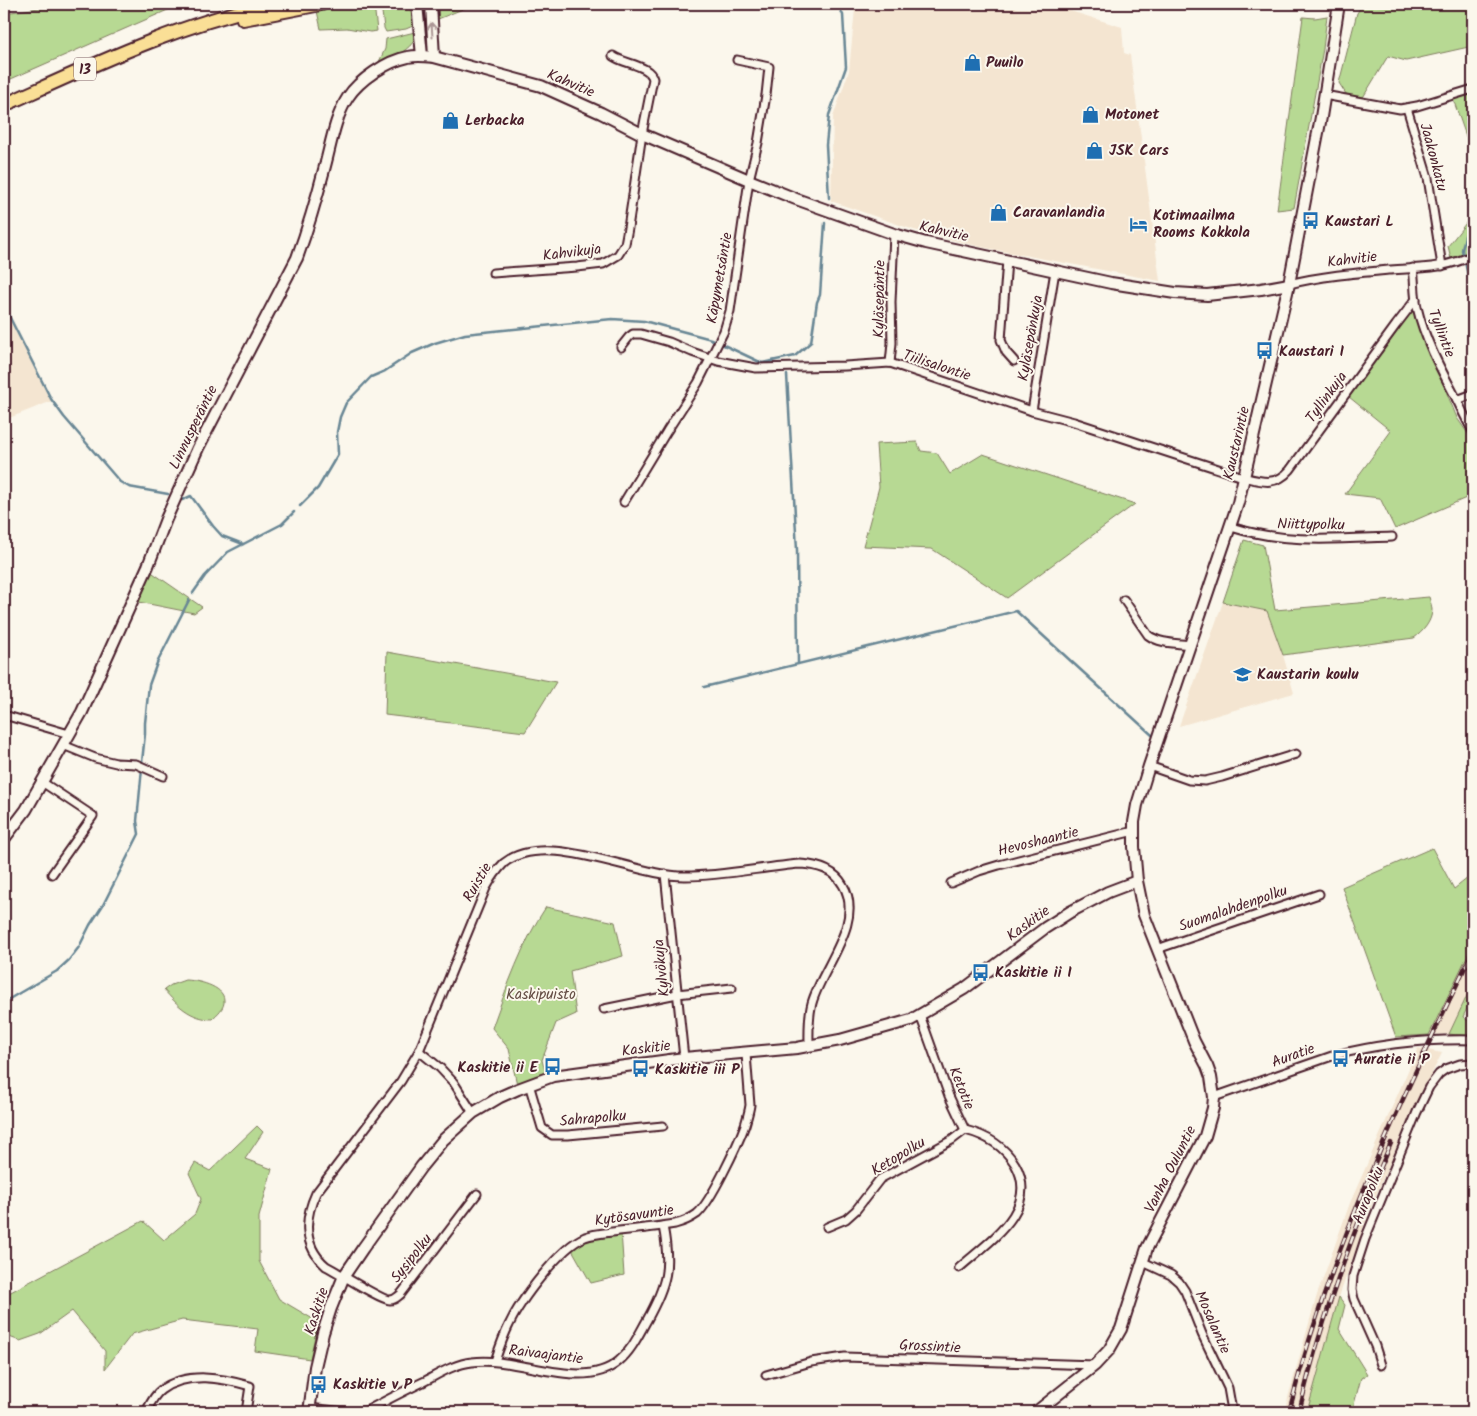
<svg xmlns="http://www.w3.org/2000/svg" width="1477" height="1416" viewBox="0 0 1477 1416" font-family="Kalam,sans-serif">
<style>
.built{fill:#f4e5d1}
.green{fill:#b7d993;stroke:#807c5f}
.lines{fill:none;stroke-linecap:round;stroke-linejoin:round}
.stream{stroke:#688694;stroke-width:2.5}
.street-casing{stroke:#4a1f2b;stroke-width:11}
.secondary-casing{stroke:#4a1f2b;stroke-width:14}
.highway-casing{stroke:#4a1f2b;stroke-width:16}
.street{stroke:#fbf7ec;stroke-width:7}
.secondary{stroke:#fbf7ec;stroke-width:10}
.highway{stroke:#fadf96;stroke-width:12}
.rail-casing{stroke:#4a1f2b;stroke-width:4.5}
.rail{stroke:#fbf7ec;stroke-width:2.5;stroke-dasharray:8;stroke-linecap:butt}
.oneway{stroke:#ab9695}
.labels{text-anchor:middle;stroke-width:4;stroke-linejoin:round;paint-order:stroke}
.shield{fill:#fbf7ec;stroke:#7f6065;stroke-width:1}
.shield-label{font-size:14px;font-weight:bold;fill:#4a1f2b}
.poi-label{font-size:15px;font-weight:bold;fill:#4a1f2b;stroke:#fbf7ec;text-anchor:start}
.street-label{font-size:15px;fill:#4a1f2b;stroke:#fbf7ec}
.park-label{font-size:15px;fill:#654e45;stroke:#fbf7ec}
</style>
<rect width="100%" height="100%" fill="#fbf7ec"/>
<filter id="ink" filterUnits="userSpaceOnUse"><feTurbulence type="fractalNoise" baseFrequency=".02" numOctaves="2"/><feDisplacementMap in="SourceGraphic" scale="10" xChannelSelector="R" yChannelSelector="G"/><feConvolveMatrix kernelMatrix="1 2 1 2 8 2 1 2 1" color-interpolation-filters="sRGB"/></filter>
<g filter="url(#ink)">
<g class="built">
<polygon points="944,6 1064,9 1122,27 1124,53 1130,55 1160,281 981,247 914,230 831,201 833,117 849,71 855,9"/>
<polygon points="4,303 52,401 4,420"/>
<polygon points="1223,602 1267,611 1283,655 1294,693 1179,726"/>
<polygon points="1473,944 1473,983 1449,1034 1429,1035"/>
<polygon points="1418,1048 1442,1053 1407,1123 1370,1209 1339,1297 1307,1412 1284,1412 1317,1295 1350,1203"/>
</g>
<g class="green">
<polygon points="67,4 166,4 170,9 4,82 4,13"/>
<polygon points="354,4 374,4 377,31 370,32 347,28 321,29 317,11"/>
<polygon points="381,4 409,4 414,16 415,25 406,29 386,32 384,28"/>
<polygon points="438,4 475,4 438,19"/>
<polygon points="1371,5 1404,8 1473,7 1473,46 1406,61 1388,56 1362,99 1346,94 1339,83 1357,13 1361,7"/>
<polygon points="1327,16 1323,49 1294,208 1277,210 1303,17 1315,18"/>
<path d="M415,32L417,36C409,52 393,57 378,64L385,49L386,39Z"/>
<polygon points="1473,87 1473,170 1467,139 1452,96"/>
<polygon points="1473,214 1473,255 1452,263 1448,246"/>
<polygon points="1413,310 1457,418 1473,441 1473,495 1395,529 1380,498 1345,494 1391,431 1349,397"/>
<polygon points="917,442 921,451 937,453 950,474 983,454 1135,504 1007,598 932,549 863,546 879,487 876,444"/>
<path d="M1244,540L1263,545L1275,610L1429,597C1430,601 1432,606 1432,610C1432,621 1423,632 1414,638L1283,655L1267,611L1223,602Z"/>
<polygon points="150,571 202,607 194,613 139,602"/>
<polygon points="387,652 556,682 525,732 385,715"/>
<polygon points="1432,848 1454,889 1473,874 1473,944 1429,1035 1396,1037 1342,887"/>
<path d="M546,907L615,922L623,956L570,971L576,1014L556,1023L542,1060L547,1078L518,1089L509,1049L492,1028C506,989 523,941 546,907Z"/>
<path d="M185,980C196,980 224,986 224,1000C225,1008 217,1014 212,1019C191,1019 177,1005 164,990L171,985Z"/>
<polygon points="1473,983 1473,995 1463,1017 1470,1022 1473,1023 1473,1037 1449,1034"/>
<polygon points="257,1126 263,1132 245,1159 272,1169 259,1217 259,1261 279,1299 318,1322 310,1359 255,1351 258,1329 182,1320 132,1334 105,1369 105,1351 72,1311 40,1334 20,1341 4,1335 4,1290 7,1294 143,1221 164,1240 195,1214 201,1199 189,1173 195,1163 210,1171"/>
<polygon points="621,1231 624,1275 591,1283 570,1246 585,1237"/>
<polygon points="1339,1297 1345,1305 1339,1329 1367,1374 1361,1378 1353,1408 1355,1412 1307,1412"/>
</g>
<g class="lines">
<g class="stream">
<polyline points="829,198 826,145 829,115 846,67 843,15 838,5"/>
<polyline points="1473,220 1465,236 1462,250 1473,296"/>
<polyline points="4,306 51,399 64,417 120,482 129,487 168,494"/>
<polyline points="787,375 797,550 798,664"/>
<polyline points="182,500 191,496 213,526 222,536 243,544"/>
<polyline points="300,506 318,488 338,454 337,432 340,417 346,403 371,377 385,371 412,353 435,343 465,334 612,319 644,321 711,339 762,363 795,356 811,342 817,302 820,295 825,223"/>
<polyline points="193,593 205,576 228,552 282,524 294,512"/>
<polyline points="704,687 1016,611 1152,735"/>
<polyline points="142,762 145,734 145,723 149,685 157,663 189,600"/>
<polyline points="4,1002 57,971 69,960 79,947 90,925 103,905 139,834 137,821 142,768"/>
</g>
<defs>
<g id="street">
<polyline points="1324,95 1400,109 1417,106 1473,89"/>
<polyline points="1407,108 1428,178 1442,266"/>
<polyline points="1007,260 1001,340 1006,352 1014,361"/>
<path d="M1413,268C1415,281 1414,294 1417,307C1424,338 1440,368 1455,396C1461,408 1466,420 1473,431"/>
<path d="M493,273L577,267L603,264L618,255L625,244L628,228L642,134L653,79C650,65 624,64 613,56"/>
<path d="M1289,284C1321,276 1355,273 1388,270C1417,268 1446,269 1473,255"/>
<path d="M621,347L629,337L633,334H641L669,342L692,352L718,361L756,368L845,366L890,363L1032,411L1074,422L1243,477C1263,482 1276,486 1290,470L1396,325L1416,299"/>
<polyline points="890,363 892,343 891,302 894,234"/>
<polyline points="1457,400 1473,394"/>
<polyline points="1032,411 1055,271"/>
<polyline points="624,502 667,431 698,383 724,331 730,311 749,180 758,143 766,95 769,67 737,60"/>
<path d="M1231,527C1285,544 1336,539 1392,537"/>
<path d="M1124,600L1148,635C1160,644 1177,643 1191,645"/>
<polyline points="4,715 69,734"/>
<polyline points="63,745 95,758 116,763 136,764 163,776"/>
<polyline points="1149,766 1189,780 1205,781 1222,777 1296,754"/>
<polyline points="42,782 93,816 52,874"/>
<polyline points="665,874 684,1058"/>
<polyline points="951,883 979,871 999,865 1134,831"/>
<polyline points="1157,949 1319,894"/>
<polyline points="604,1009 677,994 732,988"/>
<path d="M920,1015L949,1096L965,1130C985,1135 1004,1146 1015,1164C1041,1209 988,1242 959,1268"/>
<polyline points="419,1051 440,1068 454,1083 473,1113"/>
<polyline points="529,1084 542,1128 552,1135 568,1135 663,1126"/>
<path d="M1214,1097L1332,1056C1378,1044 1426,1039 1473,1040"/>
<path d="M477,1194L401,1294C397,1297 395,1300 390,1300C381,1300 338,1272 326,1266C303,1246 304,1219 316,1193L401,1081L419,1051L486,888C491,879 497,870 504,863C548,829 635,877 686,876C723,876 763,867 800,864C817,865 834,869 843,885C865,922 822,967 812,1003C808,1017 809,1032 809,1046"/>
<polyline points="827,1227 846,1219 856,1210 880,1179 952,1140 965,1130"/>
<polyline points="1143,1262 1171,1275 1179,1282 1185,1291 1202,1334 1228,1388 1231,1405 1229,1412"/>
<path d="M495,1361C499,1349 503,1337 509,1325C520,1301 560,1247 585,1237C596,1233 607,1233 619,1231C638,1229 657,1227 675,1224C683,1222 690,1219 697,1214C711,1202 738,1144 745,1125C747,1118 749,1112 750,1105L746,1054"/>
<polyline points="1381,1365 1375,1346 1354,1299 1352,1290 1353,1276 1365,1239 1417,1112 1429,1087 1439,1074 1446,1069 1460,1064 1473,1063"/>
<polyline points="766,1375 811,1362 845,1357 1095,1365"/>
<polyline points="309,1408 345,1412"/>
<path d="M146,1412C150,1404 154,1395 161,1390C187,1371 222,1378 250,1386L246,1412"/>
<path d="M360,1412L366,1411C385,1401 404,1391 423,1382C439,1374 454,1364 472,1362C517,1355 582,1393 619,1361C632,1350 639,1334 647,1320C667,1284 671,1267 663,1226"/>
</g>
<g id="secondary">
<polyline points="417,4 422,56"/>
<polyline points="431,4 434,57"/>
<path d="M4,839L26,810L82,712L148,566L166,519L198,448L297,258C308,228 317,197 325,166C331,144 335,117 348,97C359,80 387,61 408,57C417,55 425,56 434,57L541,86L601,113L642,134L749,180L796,199L894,234L926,243L1111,283L1175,293L1207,295L1261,289L1289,284"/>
<polyline points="309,1412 315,1367 323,1333 331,1308 344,1276 363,1248 421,1167 443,1140 473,1113 500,1097 518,1089 553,1076 684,1058 797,1048 840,1040 911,1020 964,989 1045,928 1070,912 1108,892 1137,881"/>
<polyline points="1036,1412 1095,1365 1109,1350 1121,1329 1147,1248 1205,1136 1213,1108 1214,1097 1211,1077 1207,1066 1194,1041 1144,915 1137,881 1134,847 1134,822 1137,805 1149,766 1238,503 1289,284 1321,117 1339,4"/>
</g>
<g id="highway">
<polyline points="243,19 321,4"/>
<path d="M4,105C91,66 178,24 272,4"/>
</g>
</defs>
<use href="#street" class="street-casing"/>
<use href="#secondary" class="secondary-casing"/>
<use href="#highway" class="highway-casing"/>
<use href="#street" class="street"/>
<use href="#secondary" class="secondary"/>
<use href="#highway" class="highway"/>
<defs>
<g id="rail">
<path d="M1289,1412C1330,1250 1400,1101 1473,951"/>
<path d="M1299,1412C1321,1320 1353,1230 1391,1143"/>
</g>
</defs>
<use href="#rail" class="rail-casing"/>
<use href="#rail" class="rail"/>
</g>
<defs><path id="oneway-shaft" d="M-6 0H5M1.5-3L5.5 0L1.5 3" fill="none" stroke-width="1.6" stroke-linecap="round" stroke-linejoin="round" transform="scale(1.25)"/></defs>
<use class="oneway" href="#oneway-shaft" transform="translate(432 30) rotate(-94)"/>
</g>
<defs>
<symbol id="shop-bare" viewBox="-9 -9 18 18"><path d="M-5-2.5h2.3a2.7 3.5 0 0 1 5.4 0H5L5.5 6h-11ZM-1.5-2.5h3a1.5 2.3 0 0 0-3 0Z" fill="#1f6fb2" stroke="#fbf7ec" stroke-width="2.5" paint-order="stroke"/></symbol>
<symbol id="bus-bare" viewBox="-9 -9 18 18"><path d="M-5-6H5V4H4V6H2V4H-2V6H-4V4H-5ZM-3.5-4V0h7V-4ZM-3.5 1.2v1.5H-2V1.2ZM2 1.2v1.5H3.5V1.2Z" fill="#1f6fb2" stroke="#fbf7ec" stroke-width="2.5" paint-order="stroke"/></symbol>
<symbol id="hotel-bare" viewBox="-9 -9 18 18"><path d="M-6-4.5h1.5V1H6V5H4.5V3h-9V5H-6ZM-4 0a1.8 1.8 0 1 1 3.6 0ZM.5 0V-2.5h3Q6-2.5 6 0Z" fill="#1f6fb2" stroke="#fbf7ec" stroke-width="2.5" paint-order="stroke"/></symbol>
<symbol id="school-bare" viewBox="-9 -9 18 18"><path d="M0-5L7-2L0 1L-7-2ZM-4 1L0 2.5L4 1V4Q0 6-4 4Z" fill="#1f6fb2" stroke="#fbf7ec" stroke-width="2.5" paint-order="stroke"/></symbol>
</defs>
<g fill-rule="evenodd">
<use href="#shop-bare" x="960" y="50" width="25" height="25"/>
<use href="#shop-bare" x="1078" y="102" width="25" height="25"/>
<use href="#shop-bare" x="438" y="108" width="25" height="25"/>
<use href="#shop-bare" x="1082" y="138" width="25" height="25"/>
<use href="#shop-bare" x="986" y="200" width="25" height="25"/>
<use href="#bus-bare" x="1298" y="208" width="25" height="25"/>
<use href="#hotel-bare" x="1126" y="212" width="25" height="25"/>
<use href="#bus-bare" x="1252" y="338" width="25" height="25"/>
<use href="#school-bare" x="1230" y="662" width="25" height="25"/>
<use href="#bus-bare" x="968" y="960" width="25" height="25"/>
<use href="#bus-bare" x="1328" y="1046" width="25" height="25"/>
<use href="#bus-bare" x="540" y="1054" width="25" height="25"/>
<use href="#bus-bare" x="628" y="1056" width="25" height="25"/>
<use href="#bus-bare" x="306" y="1372" width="25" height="25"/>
</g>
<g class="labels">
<rect class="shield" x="74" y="57.5" width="22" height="23" rx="4"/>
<g class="shield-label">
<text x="85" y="74">13</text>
</g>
<g class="poi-label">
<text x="986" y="67">Puuilo</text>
<text x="1105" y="119">Motonet</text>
<text x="465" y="125">Lerbacka</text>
<text x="1109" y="155">JSK Cars</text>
<text x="1013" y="217">Caravanlandia</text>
<text x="1153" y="220">Kotimaailma<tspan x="1153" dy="17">Rooms Kokkola</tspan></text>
<text x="1325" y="226">Kaustari L</text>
<text x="1279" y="356">Kaustari I</text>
<text x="1257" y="679">Kaustarin koulu</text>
<text x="995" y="977">Kaskitie ii I</text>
<text x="1354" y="1064">Auratie ii P</text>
<text x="538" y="1072" text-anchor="end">Kaskitie ii E</text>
<text x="655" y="1074">Kaskitie iii P</text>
<text x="333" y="1389">Kaskitie v P</text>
</g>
<g class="street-label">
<text transform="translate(571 83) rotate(23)" y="5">Kahvitie</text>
<text transform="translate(1434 157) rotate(75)" y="5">Jaakonkatu</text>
<text transform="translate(944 231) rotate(13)" y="5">Kahvitie</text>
<text transform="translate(572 252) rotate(-7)" y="5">Kahvikuja</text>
<text transform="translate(1352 259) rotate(-7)" y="5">Kahvitie</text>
<text transform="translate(719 278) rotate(-80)" y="5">Käpymetsäntie</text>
<text transform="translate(879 299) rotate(-89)" y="5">Kyläsepäntie</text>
<text transform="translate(1442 333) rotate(69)" y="5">Tyllintie</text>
<text transform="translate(1030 338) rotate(-80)" y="5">Kyläsepänkuja</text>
<text transform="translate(937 365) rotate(18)" y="5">Tiilisalontie</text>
<text transform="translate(1326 397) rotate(-54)" y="5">Tyllinkuja</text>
<text transform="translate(193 427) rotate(-64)" y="5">Linnusperäntie</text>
<text transform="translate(1236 443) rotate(-77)" y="5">Kaustarintie</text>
<text transform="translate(1311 524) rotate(1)" y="5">Niittypolku</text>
<text transform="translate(1038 841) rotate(-14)" y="5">Hevoshaantie</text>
<text transform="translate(477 882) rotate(-60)" y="5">Ruistie</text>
<text transform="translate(1233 908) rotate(-19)" y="5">Suomalahdenpolku</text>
<text transform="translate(1028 923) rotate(-36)" y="5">Kaskitie</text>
<text transform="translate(661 968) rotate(-96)" y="5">Kylvökuja</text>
<text transform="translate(646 1048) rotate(-7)" y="5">Kaskitie</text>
<text transform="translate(1293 1055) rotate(-20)" y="5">Auratie</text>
<text transform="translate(962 1088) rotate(68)" y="5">Ketotie</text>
<text transform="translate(593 1118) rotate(-5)" y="5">Sahrapolku</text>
<text transform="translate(898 1156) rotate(-31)" y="5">Ketopolku</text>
<text transform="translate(1170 1169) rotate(-63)" y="5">Vanha Ouluntie</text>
<text transform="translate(1368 1195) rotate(-68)" y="5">Aurapolku</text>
<text transform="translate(634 1215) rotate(-8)" y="5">Kytösavuntie</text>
<text transform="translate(411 1258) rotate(-52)" y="5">Sysipolku</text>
<text transform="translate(316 1311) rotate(-72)" y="5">Kaskitie</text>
<text transform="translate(1213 1322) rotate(66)" y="5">Mosalantie</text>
<text transform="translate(930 1346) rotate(3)" y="5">Grossintie</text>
<text transform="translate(546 1354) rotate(7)" y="5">Raivaajantie</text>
</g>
<g class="park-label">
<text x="541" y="999">Kaskipuisto</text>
</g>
</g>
<rect width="1477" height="1416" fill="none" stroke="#fbf7ec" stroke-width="20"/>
<rect x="10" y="10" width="1457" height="1396" fill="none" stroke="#4a1f2b" stroke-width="2" filter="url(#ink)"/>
</svg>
